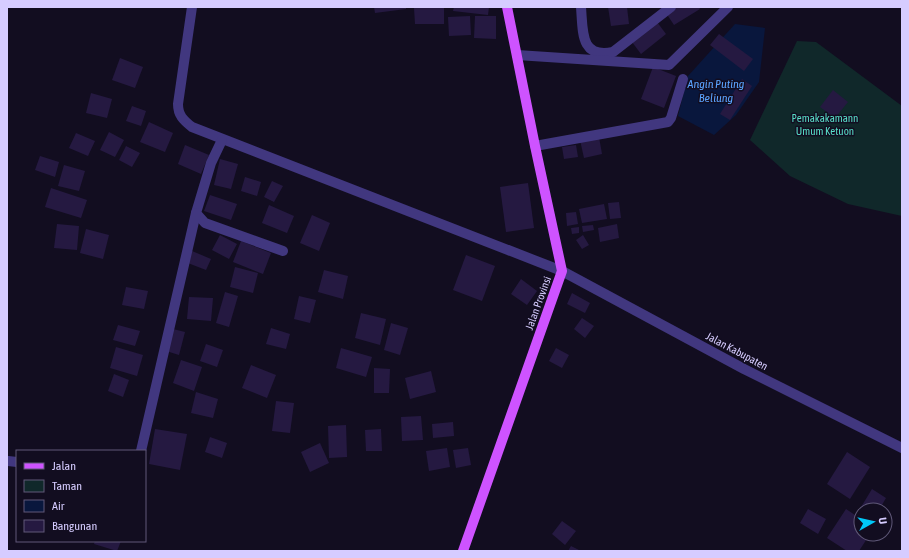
<svg xmlns="http://www.w3.org/2000/svg" width="909" height="558" viewBox="0 0 909 558" font-family="'Asap Condensed',sans-serif">
<style>
.green{fill:#10282a}
.water{fill:#09173d}
.building{fill:#251941}
.lines{fill:none;stroke-linecap:round;stroke-linejoin:round}
.minor{stroke:#41377f;stroke-width:10}
.major{stroke:#ce53ff;stroke-width:10}
.labels{text-anchor:middle;stroke-width:3;stroke-linejoin:round;paint-order:stroke}
.park-label{font-size:11px;fill:#58dfc9;stroke:#120d20}
.street-label{font-size:11px;fill:#d6ccff;stroke:#120d20}
.water-label{font-size:12px;font-style:italic;fill:#5aa3ff;stroke:#120d20}
</style>
<rect width="100%" height="100%" fill="#120d20"/>
<polygon class="green" points="797,41 816,42 902,106 902,216 848,204 790,176 750,140"/>
<polygon class="water" points="735,24 765,28 759,82 736,115 714,135 678,116 688,76"/>
<g class="building">
<polygon points="374,7 406,7 406,9 375,13"/>
<polygon points="454,7 489,7 488,15 453,11"/>
<polygon points="608,7 627,7 629,24 611,26"/>
<polygon points="676,7 699,7 700,9 674,25 666,13"/>
<polygon points="414,8 444,8 444,24 415,24"/>
<polygon points="470,16 471,35 449,36 448,17"/>
<polygon points="475,16 496,16 496,39 474,38"/>
<polygon points="657,22 666,34 641,54 632,42"/>
<polygon points="719,34 753,59 744,71 710,45"/>
<polygon points="120,58 143,67 135,88 112,80"/>
<polygon points="653,67 676,76 664,108 641,99"/>
<polygon points="742,79 752,86 730,120 720,114"/>
<polygon points="833,90 848,102 835,118 820,107"/>
<polygon points="91,93 112,99 107,118 86,113"/>
<polygon points="132,106 146,111 141,126 126,121"/>
<polygon points="149,122 173,133 165,152 140,142"/>
<polygon points="109,132 124,140 115,157 100,150"/>
<polygon points="76,133 95,141 88,156 69,148"/>
<polygon points="599,137 602,154 584,158 580,140"/>
<polygon points="185,145 209,155 201,174 178,164"/>
<polygon points="576,145 578,157 564,159 562,147"/>
<polygon points="126,146 140,153 132,167 119,160"/>
<polygon points="40,156 59,162 55,177 35,170"/>
<polygon points="220,159 238,164 231,189 214,185"/>
<polygon points="64,165 85,171 79,191 58,186"/>
<polygon points="245,177 261,182 257,196 241,191"/>
<polygon points="272,181 283,186 274,202 264,197"/>
<polygon points="528,183 534,228 506,232 500,187"/>
<polygon points="51,188 87,200 81,218 45,207"/>
<polygon points="210,195 237,204 231,220 204,211"/>
<polygon points="619,202 621,218 610,219 608,203"/>
<polygon points="604,204 607,219 582,223 579,209"/>
<polygon points="269,205 294,216 287,233 262,223"/>
<polygon points="576,212 578,224 567,226 566,213"/>
<polygon points="312,215 330,223 319,251 300,243"/>
<polygon points="57,224 79,226 77,250 54,248"/>
<polygon points="617,224 619,238 600,242 598,228"/>
<polygon points="593,225 594,230 583,232 582,226"/>
<polygon points="579,227 579,233 572,234 571,228"/>
<polygon points="86,229 109,235 103,259 80,253"/>
<polygon points="220,235 237,244 229,259 212,250"/>
<polygon points="583,235 589,245 582,249 576,240"/>
<polygon points="241,241 271,253 263,274 233,262"/>
<polygon points="185,248 211,259 206,270 180,260"/>
<polygon points="466,255 495,266 482,301 453,290"/>
<polygon points="235,267 258,273 253,293 230,287"/>
<polygon points="324,270 348,276 343,299 318,292"/>
<polygon points="521,279 537,291 527,305 511,294"/>
<polygon points="126,287 148,291 144,309 122,305"/>
<polygon points="225,292 238,296 229,327 216,323"/>
<polygon points="572,293 590,303 585,313 567,304"/>
<polygon points="299,296 316,300 310,323 294,319"/>
<polygon points="189,297 213,298 211,321 187,319"/>
<polygon points="361,313 386,319 380,345 355,338"/>
<polygon points="582,318 594,326 585,338 574,329"/>
<polygon points="391,323 408,328 400,355 384,350"/>
<polygon points="118,325 140,331 135,346 113,340"/>
<polygon points="169,328 185,332 179,355 163,350"/>
<polygon points="271,328 290,334 286,349 266,344"/>
<polygon points="206,344 223,350 217,367 200,361"/>
<polygon points="116,347 143,355 137,376 110,368"/>
<polygon points="341,348 372,357 366,377 336,368"/>
<polygon points="556,348 569,355 562,368 549,361"/>
<polygon points="181,360 202,367 194,391 173,383"/>
<polygon points="251,365 276,375 267,398 242,388"/>
<polygon points="374,368 390,369 389,393 374,393"/>
<polygon points="431,371 436,392 410,399 405,378"/>
<polygon points="114,374 129,380 123,397 108,391"/>
<polygon points="196,392 218,399 213,418 191,413"/>
<polygon points="276,401 294,403 290,433 272,431"/>
<polygon points="421,416 423,440 402,441 401,417"/>
<polygon points="453,422 454,436 433,438 432,424"/>
<polygon points="346,425 347,457 329,458 328,426"/>
<polygon points="155,429 187,434 180,470 149,464"/>
<polygon points="381,429 382,451 366,451 365,430"/>
<polygon points="210,437 227,443 222,458 205,452"/>
<polygon points="320,443 329,463 310,472 301,452"/>
<polygon points="447,448 450,467 429,471 426,451"/>
<polygon points="468,448 471,465 456,468 453,450"/>
<polygon points="847,452 870,467 850,499 827,484"/>
<polygon points="872,489 886,498 879,510 861,510 861,513 858,512"/>
<polygon points="808,509 826,519 818,534 800,523"/>
<polygon points="846,509 861,519 861,534 870,534 859,551 847,551 827,538"/>
<polygon points="562,521 576,531 565,545 552,534"/>
<polygon points="95,541 121,541 117,551 94,544"/>
<polygon points="571,546 581,551 568,551"/>
</g>
<g class="lines">
<g class="minor">
<path d="M192,7L178,104C178,115 183,120 192,127L562,271L744,369L902,448"/>
<path d="M581,7C583,31 580,59 613,52L671,7"/>
<polyline points="517,55 669,65 728,7"/>
<polyline points="222,140 211,163 196,213 205,223 283,251"/>
<polyline points="535,146 668,122 671,118 683,79"/>
<polyline points="141,451 196,213"/>
<polyline points="8,461 17,462"/>
</g>
<polyline class="major" points="463,551 562,271 535,146 507,7"/>
</g>
<g class="labels">
<g class="park-label">
<text x="825" y="122">Pemakakamann<tspan x="825" dy="13">Umum Ketuon</tspan></text>
</g>
<g class="street-label">
<text transform="translate(538 303) rotate(-70)" y="4">Jalan Provinsi</text>
<text transform="translate(737 351) rotate(28)" y="4">Jalan Kabupaten</text>
</g>
<g class="water-label">
<text x="716" y="88">Angin Puting<tspan x="716" dy="14">Beliung</tspan></text>
</g>
</g>
<rect width="909" height="558" fill="none" stroke="#d6ccff" stroke-width="16"/>
<rect x="16" y="450" width="130" height="92" fill="#120d20" stroke="#605979"/>
<rect x="24" y="463" width="20" height="6" fill="#ce53ff" stroke="#605979"/>
<text x="52" y="470" font-size="12" fill="#d6ccff">Jalan</text>
<rect x="24" y="480" width="20" height="12" fill="#10282a" stroke="#605979"/>
<text x="52" y="490" font-size="12" fill="#d6ccff">Taman</text>
<rect x="24" y="500" width="20" height="12" fill="#09173d" stroke="#605979"/>
<text x="52" y="510" font-size="12" fill="#d6ccff">Air</text>
<rect x="24" y="520" width="20" height="12" fill="#251941" stroke="#605979"/>
<text x="52" y="530" font-size="12" fill="#d6ccff">Bangunan</text>
<g transform="translate(873 522) rotate(82)"><circle r="19" fill="#120d20" stroke="#605979"/>
<path d="M0-3L7 15L0 10L-7 15Z" fill="#00c7f7"/>
<text y="-6" font-size="11" font-weight="bold" text-anchor="middle" fill="#d6ccff">U</text>
</g>
</svg>
